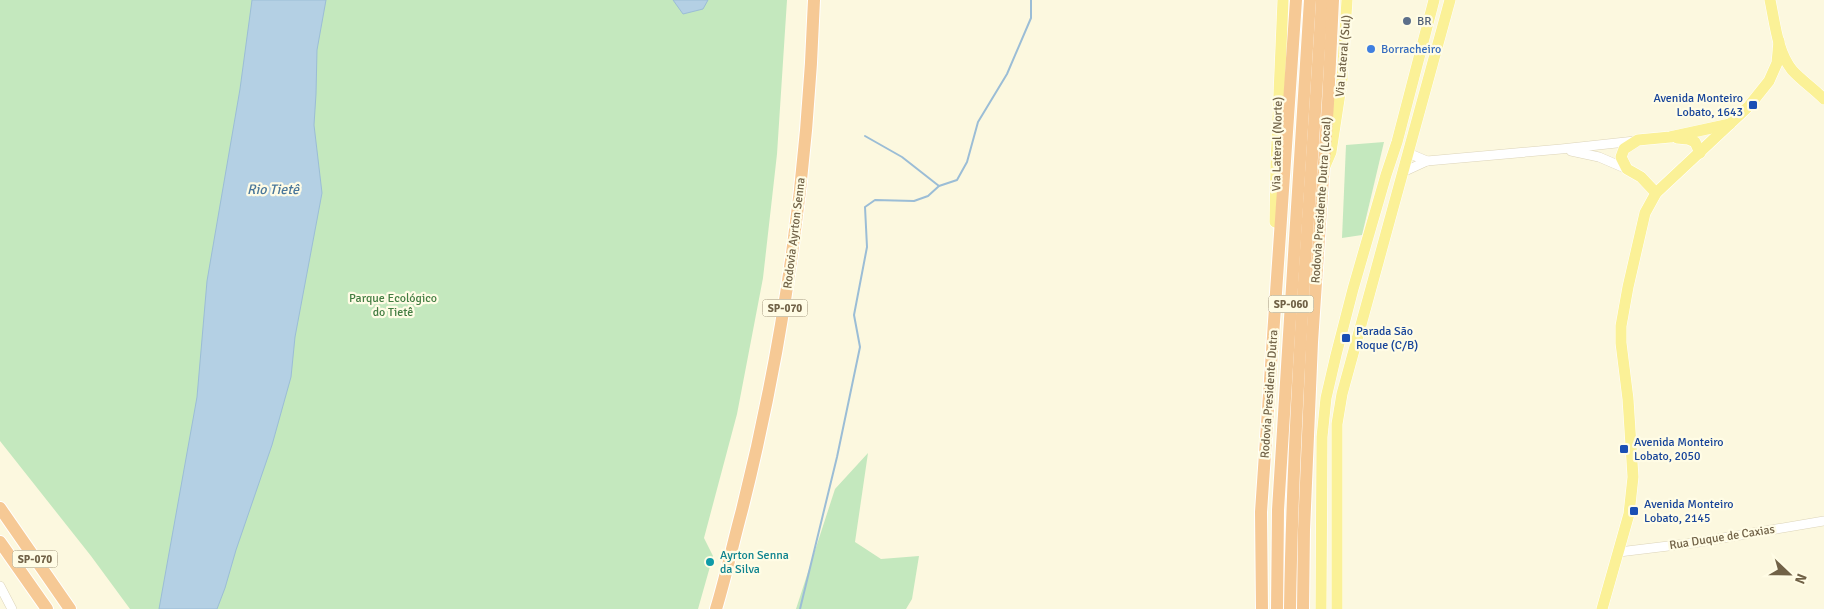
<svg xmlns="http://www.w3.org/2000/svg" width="1824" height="609" viewBox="0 0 1824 609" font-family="Signika,sans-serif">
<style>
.green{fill:#c4e8be}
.water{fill:#b4d0e4;stroke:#9bbdd6}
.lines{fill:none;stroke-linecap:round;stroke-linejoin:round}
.stream{stroke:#9bbdd6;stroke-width:2}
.minor-casing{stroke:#dcd4b9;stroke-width:10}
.major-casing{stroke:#fff;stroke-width:12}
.highway-casing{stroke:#fff;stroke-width:14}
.minor{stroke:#fff;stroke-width:9}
.major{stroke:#fbf197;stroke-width:11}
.highway{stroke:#f6c995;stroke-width:12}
.service-dot{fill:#5c6f8a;stroke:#fffce5;stroke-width:2}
.shop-dot{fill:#3f7fe0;stroke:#fffce5;stroke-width:2}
.transit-dot{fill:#1a4fb4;stroke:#fffce5;stroke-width:2}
.culture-dot{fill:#0f9aa8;stroke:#fffce5;stroke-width:2}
.labels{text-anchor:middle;stroke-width:4.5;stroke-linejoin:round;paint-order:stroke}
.shield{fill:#fffce5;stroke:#9c9076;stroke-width:1}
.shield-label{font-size:11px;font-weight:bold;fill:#716247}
.service-label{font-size:12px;fill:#4e5e75;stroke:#fffce5;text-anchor:start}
.shop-label{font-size:12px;fill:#366cbe;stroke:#fffce5;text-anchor:start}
.street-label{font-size:12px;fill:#716247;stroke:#fffce5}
.transit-label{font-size:12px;fill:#164399;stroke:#fffce5;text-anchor:start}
.park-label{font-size:12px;fill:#437d42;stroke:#fffce5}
.culture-label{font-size:12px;fill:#0d838f;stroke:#fffce5;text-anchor:start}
.water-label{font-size:14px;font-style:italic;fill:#4a779a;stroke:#fffce5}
</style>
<rect width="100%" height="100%" fill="#fcf8df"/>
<g class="green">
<polygon points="0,0 787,0 777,154 763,278 737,414 704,538 713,556 698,609 130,609 91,556 0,441"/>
<polygon points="1384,142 1362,235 1342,238 1346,145"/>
<polygon points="868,453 855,542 881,559 919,556 912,599 906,609 796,609 835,489"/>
</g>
<g class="water">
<polygon points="252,0 326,0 317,50 316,94 314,125 322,193 295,337 291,377 272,445 236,550 225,588 217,609 159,609 197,397 207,281 240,89"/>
<polygon points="673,0 708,0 703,9 683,14"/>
</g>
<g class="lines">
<g class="stream">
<polyline points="865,136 902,157 939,186"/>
<polyline points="800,609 837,457 860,347 854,315 867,247 865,207 875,200 914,201 928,196 939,186 957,180 967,162 978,122 1007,74 1031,18 1031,0"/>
</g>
<defs>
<g id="minor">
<polyline points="1571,151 1599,157 1627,169"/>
<polyline points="1408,153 1427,161"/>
<polyline points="1403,172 1427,161 1561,149 1635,141"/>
<polyline points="1619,552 1693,543 1824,521"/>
<polyline points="0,586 12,609"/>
</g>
<g id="major">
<path d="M1770,0C1775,23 1777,51 1792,70C1801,80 1814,89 1824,99"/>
<polyline points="1677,138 1688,139 1695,142 1700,153"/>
<polyline points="1325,166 1331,152 1342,80 1347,0"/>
<polyline points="1656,193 1641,177 1627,169 1621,157 1624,149 1638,140 1670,137 1730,124"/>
<polyline points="1275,222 1276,164 1283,0"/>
<polyline points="1321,609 1322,437 1326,398 1336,355 1353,289 1386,175 1397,142 1434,0"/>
<polyline points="1337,609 1337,424 1342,394 1450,0"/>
<polyline points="1602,609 1629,514 1633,477 1628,399 1621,343 1621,326 1628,287 1645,213 1656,193 1749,106 1769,81 1777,63 1779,41"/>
</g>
<g id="highway">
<polyline points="0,508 70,609"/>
<polyline points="0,542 47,609"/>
<path d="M716,609C726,576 733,543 742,510C784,343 808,172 814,0"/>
<polyline points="1262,609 1261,512 1296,0"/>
<polyline points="1277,609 1278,510 1310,0"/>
<path d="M1290,609C1293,406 1310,203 1322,0"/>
<polyline points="1303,609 1304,530 1312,342 1328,103 1333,0"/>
</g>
</defs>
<use href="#minor" class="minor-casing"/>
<use href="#major" class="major-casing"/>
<use href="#highway" class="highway-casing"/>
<use href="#minor" class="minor"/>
<use href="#major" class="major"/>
<use href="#highway" class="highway"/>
</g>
<circle class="service-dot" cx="1407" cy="21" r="5"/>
<circle class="shop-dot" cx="1371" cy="49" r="5"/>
<g class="transit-dot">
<rect x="1748" y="100" width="10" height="10" rx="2.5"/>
<rect x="1341" y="333" width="10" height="10" rx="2.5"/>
<rect x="1619" y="444" width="10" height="10" rx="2.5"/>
<rect x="1629" y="506" width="10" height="10" rx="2.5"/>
</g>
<circle class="culture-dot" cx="710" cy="562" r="5"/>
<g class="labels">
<g class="shield">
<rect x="1268.5" y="295.5" width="45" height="17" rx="4"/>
<rect x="762.5" y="299.5" width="45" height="17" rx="4"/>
<rect x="12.5" y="550.5" width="45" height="17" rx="4"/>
</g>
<g class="shield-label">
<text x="1291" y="308">SP-060</text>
<text x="785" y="312">SP-070</text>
<text x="35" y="563">SP-070</text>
</g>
<g class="service-label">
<text x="1417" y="25">BR</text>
</g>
<g class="shop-label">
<text x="1381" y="53">Borracheiro</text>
</g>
<g class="street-label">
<text transform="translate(1343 56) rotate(-85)" y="4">Via Lateral (Sul)</text>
<text transform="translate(1277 144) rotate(-89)" y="4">Via Lateral (Norte)</text>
<text transform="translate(1321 200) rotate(-86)" y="4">Rodovia Presidente Dutra (Local)</text>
<text transform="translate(794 233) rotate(-83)" y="4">Rodovia Ayrton Senna</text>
<text transform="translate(1269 394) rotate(-86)" y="4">Rodovia Presidente Dutra</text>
<text transform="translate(1722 537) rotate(-9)" y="4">Rua Duque de Caxias</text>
</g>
<g class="transit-label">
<text x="1743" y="102" text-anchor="end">Avenida Monteiro<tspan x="1743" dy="14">Lobato, 1643</tspan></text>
<text x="1356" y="335">Parada São<tspan x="1356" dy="14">Roque (C/B)</tspan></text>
<text x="1634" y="446">Avenida Monteiro<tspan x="1634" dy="14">Lobato, 2050</tspan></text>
<text x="1644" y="508">Avenida Monteiro<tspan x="1644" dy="14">Lobato, 2145</tspan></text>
</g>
<g class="park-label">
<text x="393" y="302">Parque Ecológico<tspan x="393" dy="14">do Tietê</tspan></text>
</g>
<g class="culture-label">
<text x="720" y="559">Ayrton Senna<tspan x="720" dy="14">da Silva</tspan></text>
</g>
<g class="water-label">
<text x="273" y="194">Rio Tietê</text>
</g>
</g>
<g transform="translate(1789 574) rotate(112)" stroke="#fffce5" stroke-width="4" paint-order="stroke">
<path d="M0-4L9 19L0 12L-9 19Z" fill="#716247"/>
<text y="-8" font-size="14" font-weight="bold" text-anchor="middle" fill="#716247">N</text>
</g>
</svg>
